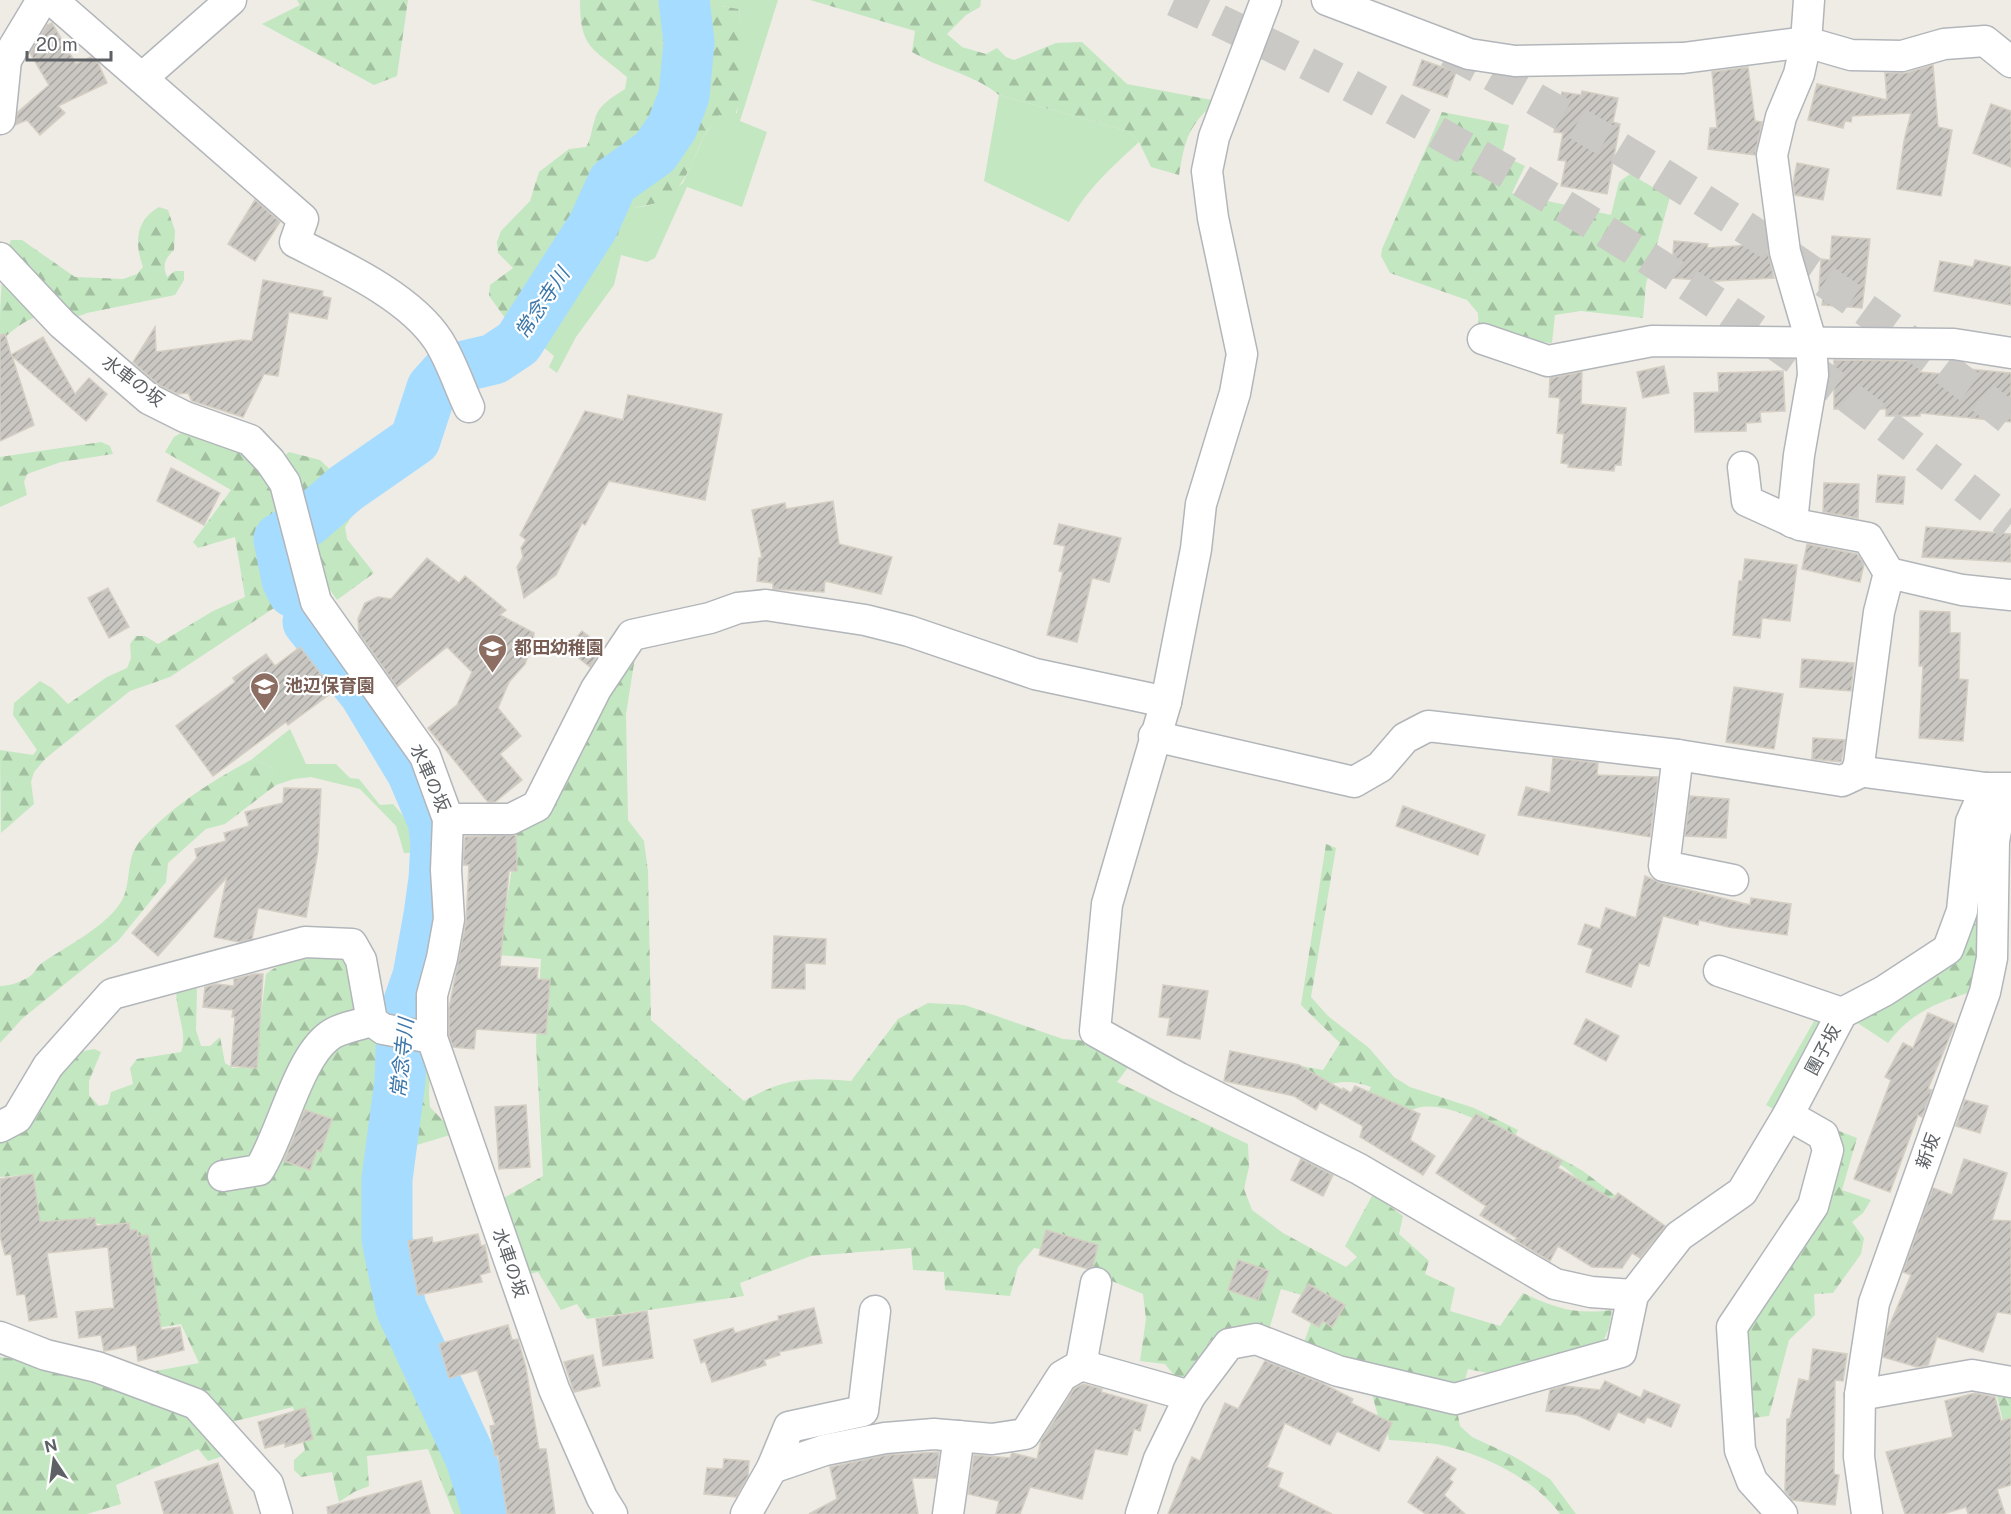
<svg xmlns="http://www.w3.org/2000/svg" width="2011" height="1514" viewBox="0 0 2011 1514" font-family="'Public Sans','Noto Sans JP',sans-serif">
<style>
.green{fill:#c3e7c1}
.forest{fill:url(#forest-firs)}
.lines{fill:none;stroke-linecap:round;stroke-linejoin:round}
.river{stroke:#a5dcff;stroke-width:51}
.building{fill:url(#building-hatch);stroke:#d4cec3;stroke-width:1.5}
.highway-tunnel{stroke:#cac9c5;stroke-width:33;stroke-dasharray:33 16;stroke-linecap:butt}
.minor-casing{stroke:#b2b6ba;stroke-width:33}
.minor{stroke:#fff;stroke-width:30}
.labels{text-anchor:middle;stroke-width:4.5;stroke-linejoin:round;paint-order:stroke}
.street-label{font-size:18px;fill:#5d6165;stroke:#fff}
.education-label{font-size:18px;font-weight:bold;fill:#785e54;stroke:#fff;text-anchor:start}
.water-label{font-size:20px;font-style:italic;fill:#3d77aa;stroke:#fff}
</style>
<defs>
<pattern id="forest-firs" width="22" height="20" patternUnits="userSpaceOnUse" patternTransform="scale(1.5)"><rect width="22" height="20" fill="#c3e7c1"/><path d="M5 1l3.5 6h-7zM16 11l3.5 6h-7z" fill="#a2bfa0"/></pattern>
<pattern id="building-hatch" width="6" height="6" patternUnits="userSpaceOnUse" patternTransform="scale(1.5)"><rect width="6" height="6" fill="#cac7c2"/><path d="M-1 1l2-2M0 6l6-6M5 7l2-2" fill="none" stroke="#a7a5a1"/></pattern>
</defs>
<rect width="100%" height="100%" fill="#efece5"/>
<g class="green">
<path d="M721,0H778L740,121L767,132L742,207L687,187L655,258L647,262L621,255L614,285L576,337L557,373L549,367L554,356L535,340L576,290L592,257L618,237L622,216L628,209L651,205L683,183L704,136L719,114L737,113C742,77 744,45 739,9L721,6Z"/>
<path d="M999,95L1128,131L1139,142C1112,167 1087,189 1069,222L984,181Z"/>
<polygon points="290,729 306,764 336,764 350,778 359,779 380,805 393,804 411,825 425,824 424,853 404,853 396,826 360,789 311,777 294,779 276,785 276,772 266,764 251,760"/>
<polygon points="1821,1009 1832,1013 1777,1111 1766,1105"/>
</g>
<g class="forest">
<polygon points="297,0 408,0 397,76 374,85 262,24 300,5"/>
<path d="M580,0H721V6L739,9C743,38 749,92 733,118L719,115C714,122 707,130 703,138C693,158 688,180 671,194C643,217 626,192 618,237L592,257L576,290L548,327L523,352L511,356L504,343L511,326L489,296L490,285L513,268L498,253L497,242L501,231L530,201L539,172L569,149L586,147C592,137 591,130 595,119C599,104 613,97 625,89L627,77C592,47 580,49 580,0Z"/>
<path d="M810,0H981L980,7L966,15L947,34L962,47L986,54L997,48L1006,57L1014,60L1056,43L1082,42L1127,84L1217,101C1188,125 1185,140 1179,175L1151,167L1139,142L1128,131L999,95C974,74 940,69 912,52L915,31Z"/>
<polygon points="1442,112 1509,125 1502,155 1525,166 1512,193 1611,215 1619,182 1630,174 1670,197 1646,284 1643,318 1581,311 1555,315 1552,343 1520,340 1479,328 1478,313 1467,300 1390,273 1381,256 1382,249"/>
<path d="M159,207L168,210L175,231L174,250C165,259 162,264 167,277L175,271H184V280L175,295L87,313C70,322 57,312 40,316C25,319 10,332 0,342C0,310 0,267 11,240H22L75,277L123,279L137,274L143,267C134,242 136,220 159,207Z"/>
<path d="M181,433C219,436 236,446 264,473L289,452L320,460L362,500L345,527L347,539L374,573L337,600L321,577L170,677L130,691L46,758L34,772L31,782L34,804L1,833L0,750L33,755L37,750L13,715L14,703L40,681L52,688L68,704L107,677L127,668L131,658L130,644L136,636H145L158,644L213,611L245,597L235,537L198,548L193,542L231,490L165,452L174,437Z"/>
<polygon points="101,442 110,446 113,454 61,462 27,474 24,482 27,495 0,507 0,457"/>
<path d="M629,648L636,651L626,714L628,820L644,841L648,871L651,1020L744,1101C785,1078 805,1077 851,1081L898,1019L928,1003L965,1005L1063,1039L1087,1041L1130,1065L1117,1082L1248,1144L1249,1167L1244,1189L1252,1210L1283,1233L1346,1267L1357,1257L1345,1246L1373,1194L1403,1216L1399,1234L1429,1261L1425,1274L1455,1288L1450,1311L1500,1326L1523,1293C1555,1308 1576,1315 1612,1310L1609,1328L1602,1344L1506,1377L1468,1369L1457,1410L1460,1426L1472,1437L1513,1456L1550,1479L1576,1514H1560C1534,1478 1479,1452 1436,1444C1421,1442 1405,1441 1389,1440L1386,1422L1378,1416L1371,1390L1297,1362L1319,1300L1281,1289L1268,1333L1223,1332L1210,1341L1183,1386L1165,1364L1140,1361L1146,1319L1143,1294L1090,1272L1091,1258L1034,1248L1018,1267L1010,1296L945,1290L944,1272L913,1270L911,1248L811,1256L740,1283L744,1296L587,1319L577,1304L561,1310L538,1272L525,1275L500,1200L543,1176L536,1043L541,959L499,955L522,800Z"/>
<path d="M251,760L266,764L276,772V785L225,824L206,829L168,863L166,882L118,941L23,1018L0,1043V986C9,986 22,982 30,976C35,973 37,966 42,963C65,947 103,928 119,905C133,887 124,859 140,841C171,807 211,781 251,760Z"/>
<path d="M1326,844L1336,848L1311,997L1328,1016L1369,1048L1394,1077L1410,1087L1474,1108L1518,1130L1514,1138C1488,1126 1438,1095 1410,1111L1367,1095L1371,1087C1353,1081 1340,1080 1322,1087L1290,1064L1323,1070L1340,1043L1301,1005Z"/>
<path d="M438,896L429,1094L430,1107L450,1128V1135L387,1154C371,1264 404,1323 444,1422L460,1420L497,1514H454L428,1449L367,1456L369,1486L354,1492L339,1502L332,1472L301,1477L294,1470V1460L305,1450L293,1407L210,1427L226,1455L208,1461L198,1449L116,1485L121,1504L87,1514H0V1357L133,1375L199,1363L181,1324L156,1328L119,1229L92,1222L32,1223L23,1175L0,1177V1133L63,1046L79,1052L94,1049L101,1052L89,1081V1095L99,1106L108,1104L111,1092L133,1084L130,1068L137,1059L181,1052C189,1033 173,1008 177,986L193,984L197,989L196,1030L201,1046H210L220,1037L225,1063L233,1068L244,1067L256,1056L266,974C285,959 315,950 339,950L372,1009L389,1002L412,982L433,898Z"/>
<path d="M1984,916L1974,991C1938,1002 1911,1012 1888,1043L1856,1022L1973,918Z"/>
<polygon points="1829,1127 1857,1138 1842,1190 1871,1200 1863,1213 1852,1222 1864,1238 1861,1254 1833,1293 1814,1294 1815,1315 1789,1340 1769,1416 1743,1419 1733,1329 1821,1210"/>
<polygon points="1546,1150 1583,1171 1665,1233 1655,1246 1564,1167 1541,1155"/>
<polygon points="1995,1388 2011,1393 2011,1428 2005,1430"/>
</g>
<g class="lines">
<g class="river">
<polyline points="293,592 287,580 279,539 308,521 346,488 415,440 432,388 448,370 494,359 518,343 593,226 613,182 655,152 672,127 684,96 689,42 684,0"/>
<polyline points="308,622 365,694 412,772 433,821 436,843 434,879 429,915 418,976 402,1022 400,1081 387,1179 387,1239 401,1308 471,1459 488,1514"/>
</g>
</g>
<g class="building">
<polygon points="52,23 76,64 91,57 98,63 107,83 58,106 65,113 40,135 27,120 15,125 18,112 49,85 30,53 47,25"/>
<polygon points="1422,60 1456,72 1447,97 1413,85"/>
<polygon points="1933,65 1938,127 1952,130 1941,196 1897,189 1904,141 1911,113 1852,116 1851,122 1845,121 1843,128 1808,120 1817,84 1887,100 1885,73 1906,73"/>
<polygon points="1748,67 1755,121 1762,122 1755,155 1708,149 1710,128 1717,128 1712,72"/>
<polygon points="1582,91 1618,98 1613,122 1620,124 1607,194 1561,186 1566,161 1558,160 1563,133 1554,132 1562,92 1581,95"/>
<polygon points="1991,104 2011,111 2011,167 1973,153"/>
<polygon points="1797,163 1829,169 1823,200 1795,195 1793,183"/>
<polygon points="255,200 280,222 255,261 228,244"/>
<polygon points="1832,236 1870,239 1862,308 1822,305 1824,290 1819,289 1821,259 1830,260"/>
<polygon points="1674,241 1708,244 1707,248 1766,244 1774,278 1716,281 1671,278"/>
<polygon points="1975,260 2011,267 2011,305 1934,291 1940,261 1973,267"/>
<polygon points="263,280 323,291 322,296 331,298 327,319 289,312 278,376 264,374 243,417 192,401 188,393 178,394 159,385 133,362 155,327 156,352 241,340 252,341"/>
<polygon points="5,334 11,355 43,337 75,394 89,378 107,394 89,418 86,421 12,356 34,425 0,441 0,335"/>
<polygon points="1834,360 1920,361 1920,372 1967,376 1968,369 2011,373 2011,422 1920,413 1920,416 1886,416 1886,409 1834,409"/>
<polygon points="1664,366 1669,393 1643,398 1637,372"/>
<polygon points="1783,371 1785,411 1760,412 1761,422 1746,423 1746,431 1695,432 1694,393 1719,392 1718,373"/>
<polygon points="1582,372 1581,404 1626,408 1621,465 1615,465 1614,471 1568,467 1569,464 1561,463 1564,434 1557,433 1560,398 1549,397 1550,378"/>
<polygon points="628,395 722,414 705,500 609,481 585,525 582,523 556,575 524,598 517,567 523,557 521,548 526,540 520,535 585,411 623,420"/>
<polygon points="171,468 220,493 204,525 157,501"/>
<polygon points="1878,475 1905,477 1903,504 1876,502"/>
<polygon points="1824,483 1859,484 1858,518 1823,512"/>
<polygon points="833,501 839,544 892,557 881,594 825,581 824,592 773,589 773,583 757,581 759,558 762,558 752,510 785,503 786,509"/>
<polygon points="1059,524 1121,538 1109,582 1092,578 1077,642 1047,635 1063,572 1059,571 1065,546 1054,544"/>
<polygon points="1926,527 2011,534 2011,562 1922,557"/>
<polygon points="1807,544 1857,554 1864,564 1860,582 1802,569"/>
<polygon points="427,558 459,583 465,576 506,610 500,615 534,633 533,643 525,664 509,682 498,708 521,736 500,754 522,780 495,802 488,802 428,728 457,705 472,672 447,647 397,687 359,633 358,619 365,603 378,597 391,599"/>
<polygon points="1745,559 1797,565 1790,621 1762,618 1760,638 1733,635 1739,581 1742,581"/>
<polygon points="108,588 129,627 109,638 88,598"/>
<polygon points="1920,611 1950,612 1950,633 1960,633 1959,679 1968,680 1963,741 1919,738 1923,666 1919,666"/>
<polygon points="582,631 603,647 590,667 567,649"/>
<polygon points="300,647 334,691 288,725 286,722 213,776 176,726 235,682 233,678 266,654 275,666"/>
<polygon points="1802,659 1854,663 1851,691 1800,687"/>
<polygon points="1734,687 1783,694 1774,749 1726,742"/>
<polygon points="1813,738 1845,740 1841,762 1812,759"/>
<polygon points="1553,758 1598,763 1597,775 1658,777 1650,837 1518,815 1526,787 1550,793"/>
<polygon points="284,788 321,789 318,851 306,917 258,908 252,939 239,942 214,937 227,877 158,956 132,933 197,858 195,849 226,841 224,833 249,826 245,812 283,803"/>
<polygon points="1690,796 1729,799 1726,838 1685,836"/>
<polygon points="1403,806 1485,835 1478,855 1396,826"/>
<polygon points="516,835 517,871 509,871 500,966 538,968 537,979 550,980 546,1034 476,1029 474,1049 453,1047 449,1035 449,1008 466,922 469,865 463,865 465,837"/>
<polygon points="1645,876 1661,883 1750,905 1751,898 1791,904 1787,935 1728,927 1699,920 1698,925 1663,916 1649,966 1639,963 1631,987 1586,972 1593,949 1578,944 1585,924 1600,929 1606,908 1636,918"/>
<polygon points="774,936 826,939 825,964 805,963 805,989 772,988"/>
<polygon points="254,974 263,974 257,1068 231,1066 235,1017 232,1017 233,1010 203,1007 205,987 216,984 234,986 234,979"/>
<polygon points="1163,985 1208,991 1200,1039 1167,1035 1170,1018 1159,1017"/>
<polygon points="1928,1013 1955,1024 1928,1089 1932,1090 1922,1117 1918,1115 1890,1192 1854,1179 1891,1080 1885,1077 1903,1043 1913,1048"/>
<polygon points="1586,1019 1619,1036 1606,1061 1574,1044"/>
<polygon points="1230,1051 1299,1065 1342,1090 1343,1088 1351,1093 1355,1086 1420,1114 1410,1140 1435,1156 1423,1175 1360,1137 1363,1126 1320,1102 1316,1110 1294,1096 1224,1081"/>
<polygon points="1965,1100 1988,1106 1980,1133 1956,1126"/>
<polygon points="526,1105 530,1167 499,1169 495,1107"/>
<polygon points="305,1110 332,1119 321,1152 317,1150 310,1170 284,1161"/>
<polygon points="1476,1114 1562,1161 1558,1168 1613,1200 1618,1193 1665,1226 1640,1258 1632,1253 1622,1268 1592,1267 1558,1246 1550,1261 1515,1240 1517,1238 1480,1215 1486,1206 1436,1173"/>
<polygon points="1301,1159 1333,1175 1323,1196 1291,1180"/>
<polygon points="1964,1159 2007,1173 1992,1220 2011,1221 2011,1314 1997,1312 1983,1352 1937,1337 1928,1365 1917,1367 1883,1357 1887,1331 1911,1275 1903,1272 1933,1188 1952,1195"/>
<polygon points="33,1174 40,1222 95,1218 96,1226 129,1223 130,1230 137,1230 138,1236 148,1235 161,1330 180,1327 184,1350 138,1361 136,1345 104,1351 101,1335 79,1338 76,1312 114,1308 108,1247 47,1253 57,1317 29,1321 25,1294 17,1295 11,1254 5,1255 0,1236 0,1179"/>
<polygon points="1046,1230 1098,1245 1093,1266 1088,1269 1039,1255"/>
<polygon points="478,1234 481,1246 485,1245 490,1272 480,1275 482,1282 418,1295 408,1241 432,1237 433,1243"/>
<polygon points="1238,1260 1269,1271 1258,1300 1228,1290"/>
<polygon points="1308,1284 1345,1305 1332,1327 1323,1321 1319,1327 1292,1312"/>
<polygon points="814,1308 822,1343 779,1352 780,1355 764,1360 766,1365 712,1382 705,1361 701,1363 694,1340 733,1328 735,1333 779,1320 778,1316"/>
<polygon points="647,1311 653,1358 603,1366 596,1319"/>
<polygon points="508,1325 512,1340 518,1339 526,1368 539,1449 546,1449 555,1514 507,1514 498,1455 495,1456 490,1426 495,1425 477,1370 449,1378 439,1344"/>
<polygon points="1813,1349 1847,1354 1843,1381 1835,1380 1834,1474 1839,1475 1835,1505 1792,1500 1785,1491 1787,1419 1790,1419 1799,1379 1809,1381"/>
<polygon points="593,1355 600,1386 574,1392 564,1362"/>
<polygon points="1265,1361 1322,1383 1353,1399 1351,1403 1392,1423 1379,1451 1337,1431 1330,1445 1285,1423 1267,1467 1283,1473 1278,1487 1332,1514 1168,1514 1192,1457 1200,1461 1225,1403 1238,1409"/>
<polygon points="1605,1381 1641,1398 1644,1390 1680,1405 1671,1427 1647,1417 1644,1423 1618,1412 1609,1430 1577,1415 1546,1411 1550,1390 1565,1386 1600,1390"/>
<polygon points="1083,1384 1102,1389 1101,1392 1147,1405 1140,1431 1134,1429 1127,1455 1095,1449 1082,1499 1030,1487 1020,1514 996,1514 999,1501 968,1494 974,1455 1010,1458 1012,1453 1037,1459 1041,1441 1074,1389"/>
<polygon points="1975,1393 1995,1397 2001,1421 2011,1418 2011,1485 1997,1489 2005,1514 1968,1514 1966,1507 1943,1514 1905,1514 1886,1452 1953,1437 1945,1401"/>
<polygon points="305,1408 313,1439 285,1447 285,1443 265,1448 258,1422"/>
<polygon points="939,1452 936,1478 912,1478 918,1514 809,1514 837,1499 830,1467 887,1455"/>
<polygon points="1437,1457 1456,1469 1449,1479 1453,1482 1444,1495 1465,1514 1426,1514 1408,1502"/>
<polygon points="724,1459 749,1461 748,1476 736,1497 704,1494 707,1468 723,1469"/>
<polygon points="218,1463 233,1514 164,1514 155,1482"/>
<polygon points="421,1481 430,1514 328,1514 327,1507"/>
</g>
<g class="lines">
<g class="highway-tunnel">
<path d="M1174,0C1365,86 1551,192 1725,309C1824,375 1918,450 2011,524"/>
<path d="M1449,51C1646,158 1837,280 2011,420"/>
</g>
<defs>
<g id="minor">
<path d="M52,0L303,219L295,242C342,266 409,296 438,340C451,360 459,386 469,407"/>
<polyline points="1266,0 1214,137 1207,171 1213,218 1242,354 1235,393 1201,504 1196,549 1166,702 1107,904 1095,1031 1179,1078 1359,1169 1555,1284 1591,1292 1633,1295"/>
<polyline points="1327,0 1469,54 1515,61 1683,58 1806,42 1851,55 1902,56 1944,44 1985,41 2011,62"/>
<polyline points="142,78 231,0"/>
<polyline points="0,119 6,60 42,0"/>
<polyline points="0,258 62,324 149,399 185,417 250,440 270,461 285,483 316,602 425,756 448,819 446,870 449,919 442,958 432,995 432,1038 554,1389 602,1498 612,1514"/>
<polyline points="1483,339 1548,361 1652,341 1954,344 2011,353"/>
<polyline points="1743,467 1747,501 1800,525 1868,538 1889,573 1962,590 2011,595"/>
<polyline points="1792,522 1799,455 1813,375 1811,341 1785,252 1772,155 1781,117 1799,74 1806,42 1809,0"/>
<polyline points="1154,736 1354,782 1380,767 1405,738 1428,726 1678,755 1842,781 1855,775 1859,764 1879,612 1889,573"/>
<polyline points="1678,755 1664,866 1733,880"/>
<polyline points="1857,771 1986,788"/>
<polyline points="448,819 511,819 537,806 596,689 632,635 710,618 738,608 766,605 865,620 909,631 1035,674 1166,702"/>
<polyline points="1719,971 1842,1013"/>
<polyline points="0,1127 17,1118 48,1066 112,994 305,942 352,944 361,960 372,1021 383,1029 432,1038"/>
<path d="M223,1176L259,1170C282,1134 297,1060 329,1036C339,1028 359,1025 372,1021"/>
<polyline points="1096,1283 1081,1365 1190,1396 1159,1459 1141,1514"/>
<polyline points="0,1337 46,1355 97,1367 196,1404 268,1484 277,1514"/>
<polyline points="1860,1395 1972,1375 2011,1382"/>
<polyline points="1190,1396 1229,1344 1256,1339 1338,1371 1455,1399 1621,1352 1633,1295 1679,1236 1742,1192 1788,1115 1842,1013 1884,991 1948,949 1962,911 1971,822 1986,788 2011,788"/>
<polyline points="772,1468 825,1450 885,1438 934,1434 992,1439 1025,1434 1062,1376 1081,1365"/>
<polyline points="746,1514 772,1468 789,1427 863,1411 875,1311"/>
<polyline points="948,1514 959,1436"/>
<polyline points="1782,1514 1752,1481 1740,1450 1732,1327 1813,1206 1828,1150 1823,1135 1788,1115"/>
<polyline points="1867,1514 1859,1457 1860,1395 1874,1303 1985,992 1992,958 1994,841 2004,789"/>
</g>
</defs>
<use href="#minor" class="minor-casing"/>
<use href="#minor" class="minor"/>
</g>
<defs>
<symbol id="school-pin" viewBox="-11 -11 22 30"><path d="M0 17L-7.5 6A9.5 9.5 0 1 1 7.5 6Z" fill="#8d6e63" stroke="#fff"/><path d="M0-5L7-2L0 1L-7-2ZM-4 1L0 2.5L4 1V4Q0 6-4 4Z" fill="#fff"/></symbol>
</defs>
<g fill-rule="evenodd">
<use href="#school-pin" x="476" y="632" width="33" height="45"/>
<use href="#school-pin" x="248" y="670" width="33" height="45"/>
</g>
<g class="labels">
<g class="street-label">
<text transform="translate(133 381) rotate(37)" y="6">水車の坂</text>
<text transform="translate(430 778) rotate(66)" y="6">水車の坂</text>
<text transform="translate(1823 1050) rotate(-62)" y="6">團子坂</text>
<text transform="translate(1928 1151) rotate(-70)" y="6">新坂</text>
<text transform="translate(510 1263) rotate(71)" y="6">水車の坂</text>
</g>
<g class="education-label">
<text x="514" y="654">都田幼稚園</text>
<text x="285" y="692">池辺保育園</text>
</g>
<g class="water-label">
<text transform="translate(542 303) rotate(-56)" y="7">常念寺川</text>
<text transform="translate(402 1058) rotate(-84)" y="7">常念寺川</text>
</g>
</g>
<g transform="translate(54 1460) rotate(347)" stroke="#ffffff" stroke-width="4.5" paint-order="stroke">
<path d="M0-4.5L10 22L0 15L-10 22Z" fill="#5d6165"/>
<text y="-9" font-size="16" font-weight="bold" text-anchor="middle" fill="#5d6165">N</text>
</g>
<path d="M27 51v9h84v-9" fill="none" stroke="#5d6165" stroke-width="3"/>
<text x="36" y="51" font-size="18" fill="#5d6165" stroke="#ffffff" stroke-width="4.5" paint-order="stroke">20 m</text>
</svg>
